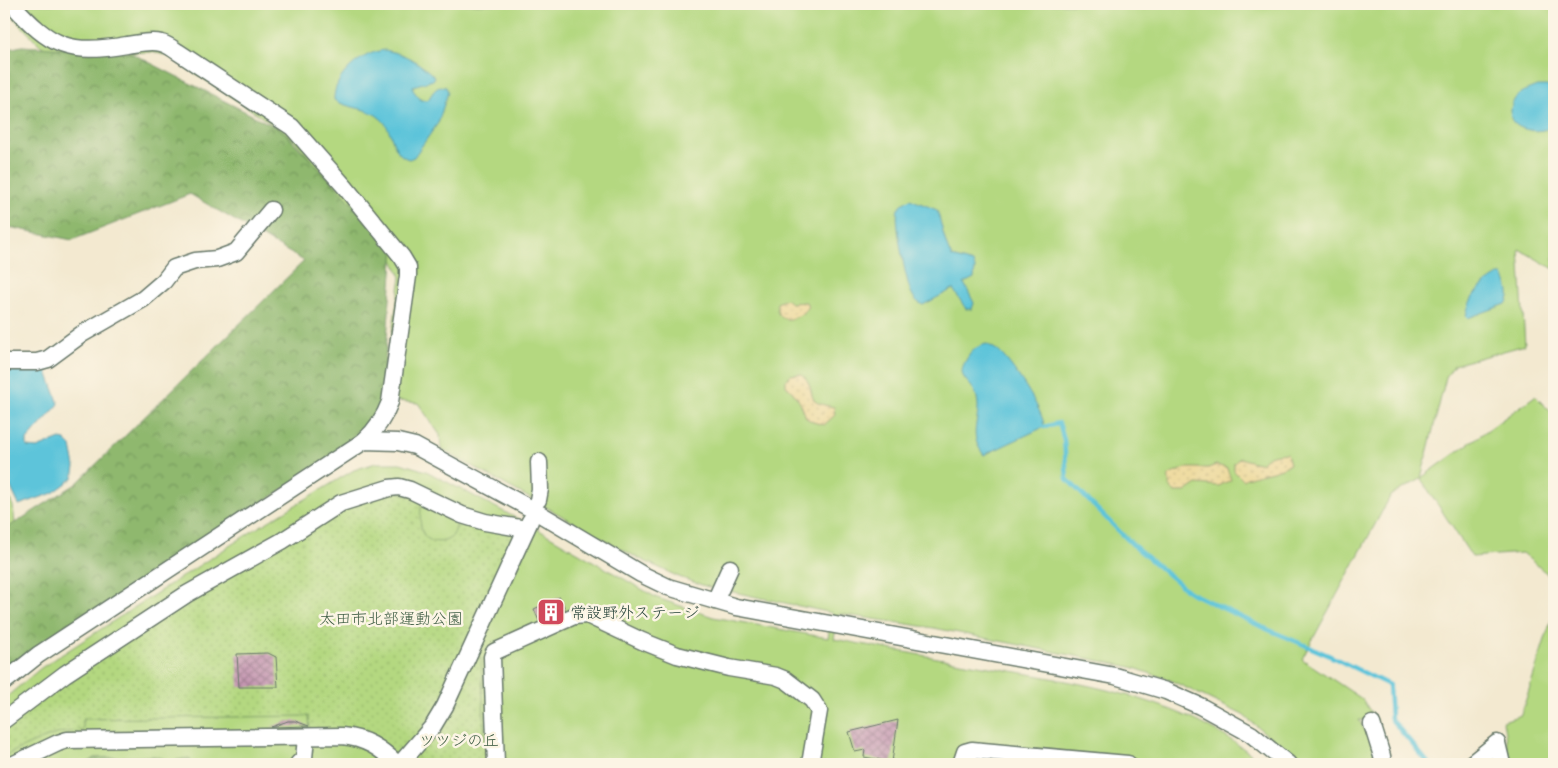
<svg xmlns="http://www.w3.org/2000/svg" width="1558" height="768" viewBox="0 0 1558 768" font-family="Kalam,'Klee One',sans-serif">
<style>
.green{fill:#b4d880;stroke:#6a8a5a}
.forest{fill:url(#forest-crowns);stroke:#577a51}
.sand{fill:url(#sand-dots);stroke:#868c69}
.garden{fill:url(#garden-dots);stroke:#6a8a5a}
.water{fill:#5dc4da;stroke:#3e8087}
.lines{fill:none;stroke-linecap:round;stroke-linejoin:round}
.stream{stroke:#5dc4da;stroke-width:4.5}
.building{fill:url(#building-cross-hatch)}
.minor-casing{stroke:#69796b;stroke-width:19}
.minor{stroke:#fff;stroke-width:16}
.labels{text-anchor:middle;stroke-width:5;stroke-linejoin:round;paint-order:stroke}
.poi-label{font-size:16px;fill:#1f3d34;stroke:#fcf5e5;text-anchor:start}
.park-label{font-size:16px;fill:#3d5c43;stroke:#fcf5e5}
</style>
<defs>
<pattern id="forest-crowns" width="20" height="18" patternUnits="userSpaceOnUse" patternTransform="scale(1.25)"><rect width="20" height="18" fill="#8fb86e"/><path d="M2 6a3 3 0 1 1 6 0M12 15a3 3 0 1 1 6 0" fill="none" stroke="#74975b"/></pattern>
<pattern id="sand-dots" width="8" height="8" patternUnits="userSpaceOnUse" patternTransform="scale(1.25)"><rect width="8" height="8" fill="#eeda9e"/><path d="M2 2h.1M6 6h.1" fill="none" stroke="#ccbc89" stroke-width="1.8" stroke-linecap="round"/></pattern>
<pattern id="garden-dots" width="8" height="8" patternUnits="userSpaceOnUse" patternTransform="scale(1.25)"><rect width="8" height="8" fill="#b4d880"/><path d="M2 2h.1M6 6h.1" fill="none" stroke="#9aba6f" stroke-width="1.8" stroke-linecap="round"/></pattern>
<pattern id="building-cross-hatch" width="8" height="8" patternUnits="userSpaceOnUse" patternTransform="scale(1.25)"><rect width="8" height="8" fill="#c496b1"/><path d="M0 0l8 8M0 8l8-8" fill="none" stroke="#9f7c91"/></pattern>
</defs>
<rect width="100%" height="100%" fill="#fcf5e5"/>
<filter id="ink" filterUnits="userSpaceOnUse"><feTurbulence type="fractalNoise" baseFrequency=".02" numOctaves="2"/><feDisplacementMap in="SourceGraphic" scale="10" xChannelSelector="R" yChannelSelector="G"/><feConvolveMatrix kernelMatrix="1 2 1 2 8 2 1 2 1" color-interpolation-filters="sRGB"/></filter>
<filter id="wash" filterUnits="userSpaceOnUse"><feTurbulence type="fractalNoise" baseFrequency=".0096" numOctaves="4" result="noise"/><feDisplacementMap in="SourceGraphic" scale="20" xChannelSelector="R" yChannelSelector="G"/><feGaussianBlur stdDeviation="1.12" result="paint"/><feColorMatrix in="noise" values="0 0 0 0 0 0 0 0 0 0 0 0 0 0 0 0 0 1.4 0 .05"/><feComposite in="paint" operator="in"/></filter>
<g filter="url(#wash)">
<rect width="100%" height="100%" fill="#f3e9d0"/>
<g class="green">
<path d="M4,4H1554V269L1519,249L1525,345L1454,365L1446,377L1421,478L1535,396L1554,415V584L1550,576L1522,553L1472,557L1421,479L1391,495L1302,659L1362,699L1377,721L1359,720L1373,745L1376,764H1303L1243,715L1170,680L1131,667L934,628L839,614L834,639C888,649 941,659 995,668C1090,685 1188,699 1263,764H4V699L41,668L254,530L354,470L376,463H400L426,471L539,530L657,598L713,617L828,638L832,613L705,586L679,577L636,557L441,449L440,435L418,403L397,401L379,413L401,277L390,253L295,141L283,131L169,56L152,52L63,55L41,46L4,8Z"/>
<polygon points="4,487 13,506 15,523 4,530"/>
<polygon points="1554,611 1554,764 1510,764 1503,721 1521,715"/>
</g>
<g class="forest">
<polygon points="22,46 131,53 283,131 394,247 383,390 379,413 347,448 15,663 4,673 4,530 76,484 304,261 190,194 72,240 4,226 4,50"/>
<polygon points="155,756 171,761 189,758 192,764 86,764 95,758"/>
</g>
<g class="sand">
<path d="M786,299L791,303L806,302L808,306C799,323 774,325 777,303Z"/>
<path d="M801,374C815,384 808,399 818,403C823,405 829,406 834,407L835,415L824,425L813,422L806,418C802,405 797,395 786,386V380L790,375Z"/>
<path d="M1287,453L1290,464C1275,473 1259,472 1243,480L1234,471V463L1240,458C1248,460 1253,463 1261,463C1268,454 1276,454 1287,453Z"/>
<path d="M1216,465L1227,468L1231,480L1219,486L1197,484L1185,492H1174C1169,486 1168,482 1169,475L1186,468H1208Z"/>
</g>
<g class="garden">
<path d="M390,490L422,499C421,510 418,526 424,535C430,544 447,544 453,535C456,530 457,522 459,516L520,531L441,704L401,760L310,732L309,716L83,719V730C53,731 31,744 4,756V723L66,676L312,524Z"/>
<polygon points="476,656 481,658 486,764 407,764"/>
</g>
<g class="water">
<path d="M385,50C408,55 417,61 435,77L433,80L413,86V90L421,100H428C433,92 436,85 446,87L448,92L438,123L414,157L409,159C391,155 394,130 381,119C369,107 348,109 334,100C333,76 362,52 385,50Z"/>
<path d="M1537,86H1547L1554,91V124C1546,134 1523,132 1514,123C1511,120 1510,116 1511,112C1511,96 1523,91 1537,86Z"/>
<path d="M910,199L937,210C942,225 944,243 952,257L973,263L975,268L974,278L964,283L974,303L972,309H966L953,289L923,305C918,303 914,299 912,294C906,284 894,219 898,209C901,204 905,202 910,199Z"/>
<path d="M1498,275H1503C1507,285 1513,294 1506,304L1468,318L1466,316C1469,296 1481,285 1498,275Z"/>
<path d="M987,344C990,346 994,348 997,350C1010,360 1045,412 1044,427L984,455C966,433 982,420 977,398C973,379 952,380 968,357C972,350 979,345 987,344Z"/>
<polygon points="4,369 46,369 59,404 27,440 27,447 37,448 60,439 65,440 71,446 75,467 73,478 64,485 53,493 19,505 4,473"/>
</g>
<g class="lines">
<polyline class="stream" points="1044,427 1059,423 1064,440 1067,479 1134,546 1189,592 1262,627 1328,655 1389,685 1391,719 1429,764"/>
</g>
<g id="blocks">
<g class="building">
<polygon points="560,597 565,609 539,621 534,609"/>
<polygon points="268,653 276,657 278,687 239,687 237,654"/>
<polygon points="898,720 892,762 864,757 865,750 855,752 849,732"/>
<polygon points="288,721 295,721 309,726 271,727"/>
</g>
</g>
</g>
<g filter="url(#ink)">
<use href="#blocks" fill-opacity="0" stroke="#69796b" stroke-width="1"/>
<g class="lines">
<defs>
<g id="minor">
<path d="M12,4C51,47 68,55 127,45C137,44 150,40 161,43C167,44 173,49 178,52L292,127L345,187L402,257L408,267V276L390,402C384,418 377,429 364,441"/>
<polyline points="4,362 37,362 48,359 82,334 143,299 164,281 174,268 195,261 217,259 236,252 271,210"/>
<polyline points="538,500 540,489 539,462"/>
<polyline points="715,601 730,568"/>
<polyline points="4,682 38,655 364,441 398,442 415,446 535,511 641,574 668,587 736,607 1115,676 1166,691 1200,706 1251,734 1288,764"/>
<polyline points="4,720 65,674 187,594 282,541 341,503 389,488 399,487 410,490 462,515 485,522 526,529"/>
<polyline points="1372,724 1382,756 1383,764"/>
<path d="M14,764L58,743L67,740L342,736C365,738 381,748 397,764"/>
<polyline points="298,764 304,758 306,738"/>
<polyline points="400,764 433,726 445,706 530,521"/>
<polyline points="496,764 492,657 494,652 574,616 587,615 642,641 677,655 729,668 776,676 786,680 812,700 819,711 810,764"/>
<polyline points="961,764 965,752 972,750 1128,764"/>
<polyline points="1471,764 1497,743 1502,764"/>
</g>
</defs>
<use href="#minor" class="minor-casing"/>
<use href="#minor" class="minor"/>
</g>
</g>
<defs>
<symbol id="building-square" viewBox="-11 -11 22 22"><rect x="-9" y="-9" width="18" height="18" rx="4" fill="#d1495b" stroke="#fcf5e5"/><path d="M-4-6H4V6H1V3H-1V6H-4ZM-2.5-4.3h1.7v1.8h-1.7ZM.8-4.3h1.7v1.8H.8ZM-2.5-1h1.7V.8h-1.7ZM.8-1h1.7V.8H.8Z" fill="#fff"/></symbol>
</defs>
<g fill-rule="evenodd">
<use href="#building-square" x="535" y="596" width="32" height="32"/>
</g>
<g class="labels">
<g class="poi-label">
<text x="570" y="618">常設野外ステージ</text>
</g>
<g class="park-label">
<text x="391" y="624">太田市北部運動公園</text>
<text x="459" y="746">ツツジの丘</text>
</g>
</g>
<rect width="1558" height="768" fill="none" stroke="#fcf5e5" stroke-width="20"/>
</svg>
